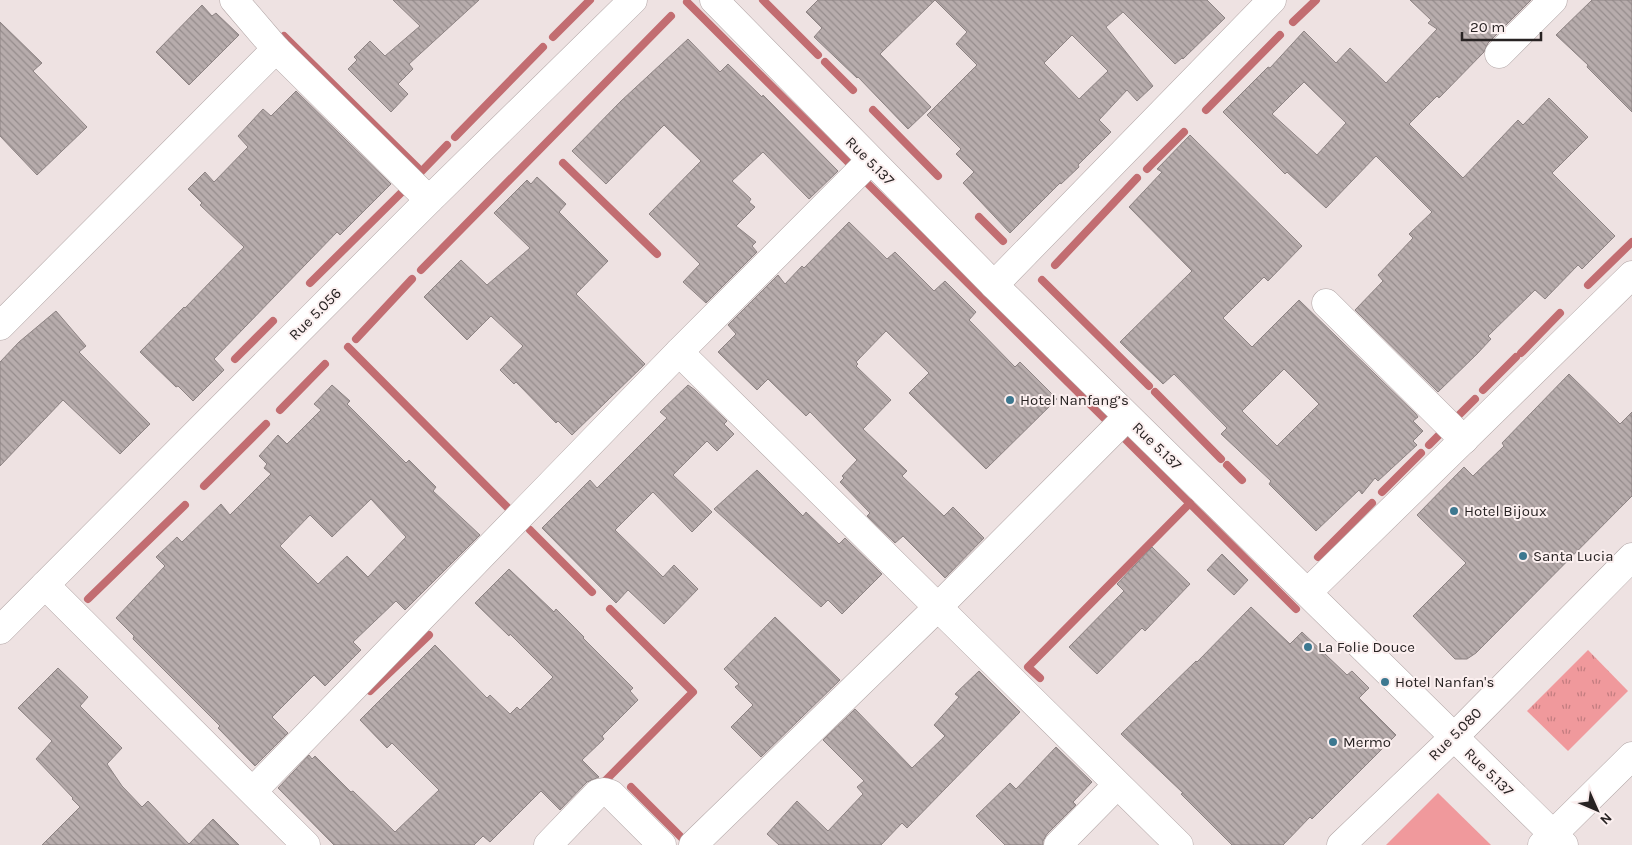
<svg xmlns="http://www.w3.org/2000/svg" width="1632" height="845" viewBox="0 0 1632 845" font-family="Karla,sans-serif">
<style>
.green{fill:#f0999c}
.park{fill:url(#park-tufts)}
.lines{fill:none;stroke-linecap:round;stroke-linejoin:round}
.stream{stroke:#c26d71;stroke-width:8}
.building{fill:url(#building-back-hatch);stroke:#8d8383;fill-rule:evenodd}
.minor-casing{stroke:#b1a5a5;stroke-width:29}
.major-casing{stroke:#b1a5a5;stroke-width:29}
.minor{stroke:#fff;stroke-width:28}
.major{stroke:#fff;stroke-width:28}
.poi-dot{fill:#3d7890;stroke:#fbefef;stroke-width:2}
.labels{text-anchor:middle;stroke-width:4;stroke-linejoin:round;paint-order:stroke}
.street-label{font-size:15px;fill:#282323;stroke:#fbefef}
.poi-label{font-size:15px;fill:#282323;stroke:#fbefef;text-anchor:start}
</style>
<defs>
<pattern id="park-tufts" width="24" height="20" patternUnits="userSpaceOnUse" patternTransform="scale(1.25)"><rect width="24" height="20" fill="#f0999c"/><path d="M3 7l-1-3M5 7V3M7 7l1-3M15 17l-1-3M17 17v-4M19 17l1-3" fill="none" stroke="#c27c7f"/></pattern>
<pattern id="building-back-hatch" width="6" height="6" patternUnits="userSpaceOnUse" patternTransform="scale(1.25)"><rect width="6" height="6" fill="#b7acac"/><path d="M-1 5l2 2M0 0l6 6M5-1l2 2" fill="none" stroke="#958c8c"/></pattern>
</defs>
<rect width="100%" height="100%" fill="#eee2e2"/>
<polygon class="green" points="1438,793 1491,845 1386,845"/>
<polygon class="park" points="1588,650 1628,691 1568,751 1527,711"/>
<g class="lines">
<g class="stream">
<polyline points="763,0 818,55"/>
<polyline points="687,2 855,169"/>
<polyline points="1293,22 1316,0"/>
<polyline points="284,36 418,168"/>
<polyline points="553,37 590,0"/>
<polyline points="825,62 853,90"/>
<polyline points="873,110 938,176"/>
<polyline points="1206,110 1280,35"/>
<polyline points="455,137 543,47"/>
<polyline points="563,163 657,254"/>
<polyline points="1147,169 1184,132"/>
<polyline points="417,176 447,145"/>
<polyline points="869,185 1111,425"/>
<polyline points="979,217 1003,241"/>
<polyline points="1055,265 1137,178"/>
<polyline points="421,270 671,16"/>
<polyline points="1042,280 1149,386"/>
<polyline points="310,283 405,189"/>
<polyline points="1588,285 1632,242"/>
<polyline points="356,339 412,279"/>
<polyline points="348,347 514,514"/>
<polyline points="1521,353 1560,313"/>
<polyline points="235,359 273,321"/>
<polyline points="1483,390 1516,357"/>
<polyline points="1155,392 1221,459"/>
<polyline points="280,410 325,364"/>
<polyline points="1124,438 1296,609"/>
<polyline points="1429,445 1475,399"/>
<polyline points="1227,465 1242,480"/>
<polyline points="204,486 266,424"/>
<polyline points="1382,492 1421,453"/>
<polyline points="530,530 592,592"/>
<polyline points="1318,557 1372,503"/>
<polyline points="88,599 185,505"/>
<polyline points="1040,678 1028,667 1190,503"/>
<polyline points="370,691 429,635"/>
<polyline points="601,785 693,692 610,609"/>
<polyline points="631,787 688,844"/>
</g>
</g>
<g class="building">
<polygon points="393,0 479,0 409,64 413,69 398,84 408,94 391,112 348,69 357,60 354,57 370,41 385,56 420,26"/>
<polygon points="818,0 935,0 880,54 931,107 908,129 858,77 857,78 814,37 822,28 806,12"/>
<path d="M935,0H1207L1225,18L1183,59L1182,58L1175,64L1123,12L1106,27L1153,86L1137,101L1127,90L1099,120L1111,132L1078,165L1079,167L1061,184L1060,183L1010,233L963,183L974,172L956,154L961,149L927,115L977,65L956,44L967,32ZM1072,35L1108,71L1079,99L1044,63Z"/>
<path d="M1410,0H1531L1488,43L1484,52L1439,98L1437,96L1409,124L1463,178L1518,120L1523,125L1549,98L1588,137L1552,173L1615,236L1582,269L1578,265L1545,299L1535,290L1488,336L1491,339L1477,354L1438,392L1355,310L1383,281L1378,275L1413,238L1409,234L1432,212L1376,156L1326,208L1287,172L1285,174L1223,112L1268,67L1270,68L1304,31L1336,63L1350,48L1386,83L1437,29L1428,23L1431,20ZM1304,82L1346,123L1317,155L1272,114Z"/>
<polygon points="1592,0 1632,0 1632,112 1587,67 1588,65 1556,35"/>
<polygon points="202,5 212,16 216,13 239,35 189,85 156,52"/>
<polygon points="0,22 42,63 33,71 87,127 37,175 0,136"/>
<polygon points="688,39 720,72 728,64 762,97 763,95 838,171 809,199 763,152 732,181 751,199 749,202 755,207 736,226 756,242 752,246 757,252 706,303 683,282 700,264 649,214 701,161 664,125 606,184 572,151 621,101"/>
<polygon points="296,91 391,184 340,235 337,232 214,359 224,370 193,401 178,386 176,387 140,352 184,307 185,308 244,247 200,205 202,203 188,189 205,172 214,182 248,147 238,136 263,109 271,116"/>
<path d="M1190,135L1302,246L1268,281L1264,277L1223,318L1252,347L1299,300L1416,414L1418,417L1413,421L1423,431L1413,441L1417,445L1378,481L1375,478L1362,494L1359,490L1316,531L1269,484L1271,481L1221,434L1227,428L1174,374L1163,384L1120,342L1192,271L1129,207L1162,172L1157,169ZM1284,369L1319,404L1277,446L1242,411Z"/>
<polygon points="537,177 566,204 559,212 608,261 576,294 645,364 572,435 558,421 556,423 516,382 514,384 500,370 523,346 491,316 467,340 424,297 461,260 487,285 530,248 494,213 527,180 531,184"/>
<polygon points="849,222 887,259 895,252 934,291 945,281 976,312 969,320 1015,367 1020,362 1057,399 986,469 909,393 929,373 886,331 856,362 858,364 856,366 891,400 863,429 907,471 902,476 944,516 953,507 984,538 945,578 903,536 895,543 867,516 870,513 840,482 844,478 842,476 857,460 810,412 806,416 768,379 757,390 718,352 736,334 728,325 778,275 785,284 802,266 804,268"/>
<polygon points="56,311 86,346 79,352 150,424 120,454 63,400 0,466 0,362 19,342"/>
<polygon points="1569,374 1620,424 1632,412 1632,496 1476,653 1467,659 1455,659 1413,616 1466,563 1417,515 1464,467 1473,476 1504,446 1502,443"/>
<path d="M332,385L350,401L347,404L406,463L409,460L436,487L433,491L480,535L405,610L396,601L353,642L361,650L325,686L314,675L272,717L288,733L255,766L218,728L220,726L133,639L134,636L116,618L165,566L156,557L177,537L182,542L221,504L230,515L271,474L264,468L267,464L259,456L278,435L287,444L321,410L314,404ZM371,499L406,537L368,577L347,556L318,584L280,546L310,515L332,537Z"/>
<polygon points="688,385 695,390 727,421 724,424 734,434 717,451 707,441 673,475 712,512 692,532 653,492 615,530 663,577 674,565 698,589 664,624 628,590 616,603 542,528 590,480 597,488 667,418 660,412"/>
<polygon points="757,470 803,516 806,512 839,544 845,538 882,574 842,614 828,600 821,607 714,509"/>
<polygon points="1152,547 1190,584 1145,631 1142,628 1097,674 1069,647 1124,591 1117,584"/>
<polygon points="1222,554 1248,580 1234,595 1207,570"/>
<polygon points="509,569 554,612 556,609 584,637 583,638 633,688 630,691 638,700 602,736 604,739 582,760 599,777 587,782 560,810 541,791 490,842 483,836 474,845 334,845 278,788 309,755 312,759 315,756 351,792 353,791 395,832 439,790 392,743 387,748 360,720 435,645 487,698 490,695 510,714 517,707 520,710 553,677 510,634 509,636 475,603"/>
<polygon points="1251,607 1290,644 1302,632 1347,675 1352,671 1369,688 1359,698 1396,735 1312,819 1310,817 1283,845 1232,845 1181,794 1183,793 1121,734 1196,661 1197,662"/>
<polygon points="775,617 840,680 761,757 731,727 753,705 735,687 739,684 724,669"/>
<polygon points="58,668 88,697 80,706 122,748 107,764 122,786 142,807 148,801 189,844 213,819 239,845 42,845 80,807 72,799 73,798 36,759 52,741 18,708"/>
<polygon points="979,671 1020,712 907,828 902,823 881,845 779,845 767,834 797,801 828,831 863,794 857,787 864,781 823,740 855,709 912,768 945,736 934,725 959,697 955,694"/>
<polygon points="1056,747 1092,782 1073,802 1076,805 1047,834 1043,841 1043,845 1005,845 976,816 1010,783 1016,789"/>
</g>
<g class="lines">
<defs>
<g id="minor">
<polyline points="234,0 276,49 429,200"/>
<polyline points="714,0 994,285 1564,845"/>
<polyline points="1499,54 1553,0"/>
<polyline points="994,285 1272,0"/>
<polyline points="1326,303 1464,440"/>
<polyline points="0,326 276,49"/>
<polyline points="679,352 1179,845"/>
<polyline points="45,585 306,845"/>
<polyline points="1308,592 1632,275"/>
<polyline points="0,630 429,200 633,0"/>
<polyline points="253,791 679,352 870,161"/>
<polyline points="548,845 598,793 604,792 611,794 662,845"/>
<polyline points="693,845 937,608 1127,417"/>
<polyline points="1058,845 1117,785"/>
</g>
<g id="major">
<polyline points="1341,845 1454,737 1632,557"/>
<polyline points="1542,845 1632,756"/>
</g>
</defs>
<use href="#minor" class="minor-casing"/>
<use href="#major" class="major-casing"/>
<use href="#minor" class="minor"/>
<use href="#major" class="major"/>
</g>
<g class="poi-dot">
<circle cx="1010" cy="400" r="5"/>
<circle cx="1454" cy="511" r="5"/>
<circle cx="1523" cy="556" r="5"/>
<circle cx="1308" cy="647" r="5"/>
<circle cx="1385" cy="682" r="5"/>
<circle cx="1333" cy="742" r="5"/>
</g>
<g class="labels">
<g class="street-label">
<text transform="translate(870 161) rotate(45)" y="5">Rue 5.137</text>
<text transform="translate(315 314) rotate(-45)" y="5">Rue 5.056</text>
<text transform="translate(1157 446) rotate(44)" y="5">Rue 5.137</text>
<text transform="translate(1455 734) rotate(-45)" y="5">Rue 5.080</text>
<text transform="translate(1489 772) rotate(44)" y="5">Rue 5.137</text>
</g>
<g class="poi-label">
<text x="1020" y="405">Hotel Nanfang’s</text>
<text x="1464" y="516">Hotel Bijoux</text>
<text x="1533" y="561">Santa Lucia</text>
<text x="1318" y="652">La Folie Douce</text>
<text x="1395" y="687">Hotel Nanfan's</text>
<text x="1343" y="747">Mermo</text>
</g>
</g>
<g transform="translate(1597 810) rotate(135)" stroke="#fbefef" stroke-width="4" paint-order="stroke">
<path d="M0-4L9 19L0 12L-9 19Z" fill="#282323"/>
<text y="-8" font-size="14" font-weight="bold" text-anchor="middle" fill="#282323">N</text>
</g>
<path d="M1462 32v8h79v-8" fill="none" stroke="#282323" stroke-width="2.5"/>
<text x="1470" y="32" font-size="15" fill="#282323" stroke="#fbefef" stroke-width="4" paint-order="stroke">20 m</text>
</svg>
